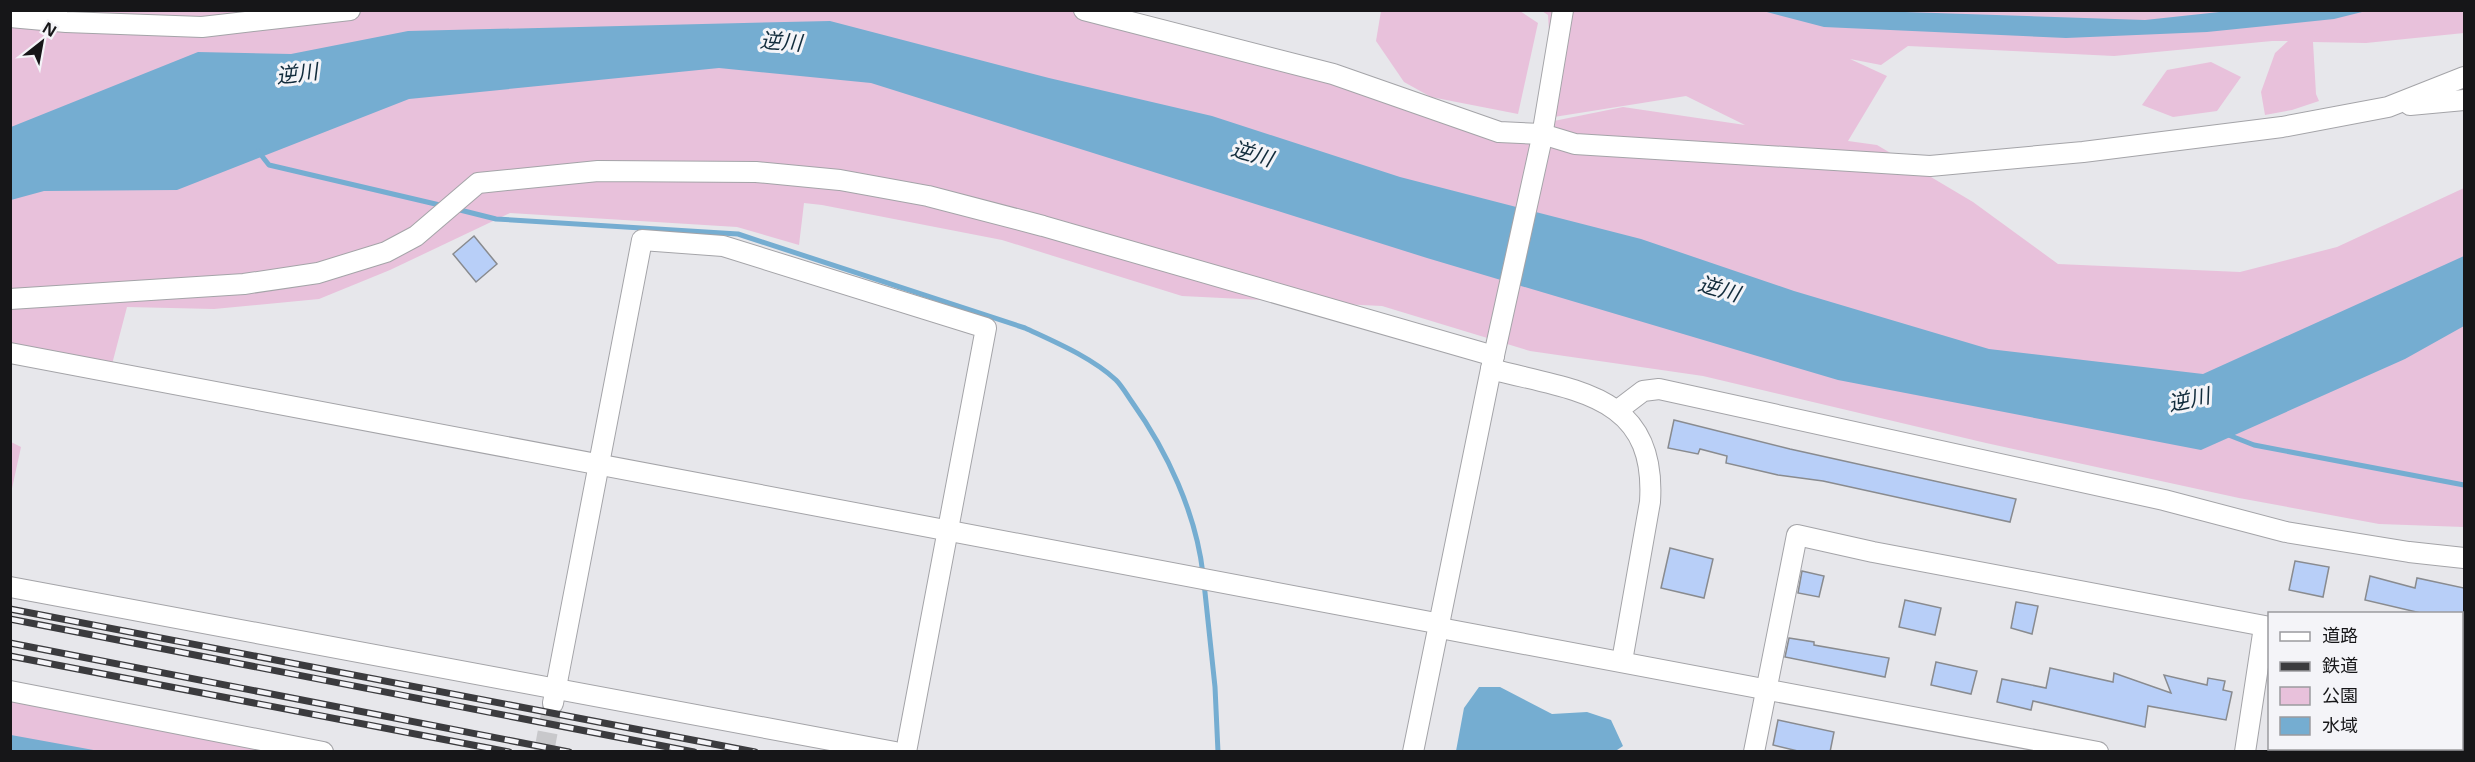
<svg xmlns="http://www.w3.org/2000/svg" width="2475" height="762" viewBox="0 0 2475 762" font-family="'Noto Sans','Noto Sans JP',sans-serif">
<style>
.green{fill:#e8c1db}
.water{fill:#75add1}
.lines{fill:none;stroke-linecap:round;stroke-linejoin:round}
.stream{stroke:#75add1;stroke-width:5}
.building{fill:#b8cff8;stroke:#898b8f;stroke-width:1.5}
.minor-tunnel{stroke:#c8c8cb;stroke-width:20;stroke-dasharray:20 10;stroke-linecap:butt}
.minor-casing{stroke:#a4a4a8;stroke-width:22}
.minor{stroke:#fff;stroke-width:20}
.rail-casing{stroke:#3b3b3e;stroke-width:7}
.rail{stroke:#f4f4f8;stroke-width:4.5;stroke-dasharray:14;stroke-linecap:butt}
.labels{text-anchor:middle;stroke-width:6;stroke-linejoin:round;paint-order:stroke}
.water-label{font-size:21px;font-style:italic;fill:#122c3c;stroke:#f4f4f8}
</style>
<rect width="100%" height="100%" fill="#e7e7eb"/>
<g class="green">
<polygon points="10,11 1121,11 1499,132 1623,107 1745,125 1686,96 1554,117 1548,15 1542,11 2464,11 2464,33 2366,43 2313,42 2316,94 2319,101 2292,110 2265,115 2261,92 2275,53 2288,41 2272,41 2114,56 1908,46 1881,65 1850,59 1887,76 1848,141 1877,145 1973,202 2058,264 2240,272 2337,247 2464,188 2464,527 2379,524 2239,498 1986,443 1703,376 1530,351 1382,306 1182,296 1002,240 822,205 804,203 799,245 737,227 510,213 390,270 319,299 214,309 127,307 110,372 11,353"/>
<polygon points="1381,11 1520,11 1538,23 1518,114 1431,97 1404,82 1376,41"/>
<polygon points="2211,62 2241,77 2217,111 2173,117 2142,105 2167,70"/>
<polygon points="11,442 21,447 11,493"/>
<polygon points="10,691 313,751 11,751"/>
</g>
<g class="water">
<polygon points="2238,10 2366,11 2334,19 2207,32 2066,38 1824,27 1763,11 1875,11 2145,20"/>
<polygon points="830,21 1049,78 1212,116 1400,177 1641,239 1794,291 1989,349 2203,374 2464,256 2464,326 2405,359 2201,450 1838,380 1427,258 871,83 719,68 409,99 177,190 44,191 11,200 11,127 198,52 291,54 408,31"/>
<polygon points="1479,687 1500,687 1552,714 1587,712 1611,720 1623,746 1614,752 1456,751 1464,708"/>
<polygon points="10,735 11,735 99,751 11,751"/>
</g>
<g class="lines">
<g class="stream">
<polyline points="258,151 269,165 444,206"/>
<path d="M456,209L496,219L738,234L1025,328C1055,342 1091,357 1116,380C1122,386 1127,395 1132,402C1167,451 1196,513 1203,574"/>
<polyline points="2226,434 2254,445 2464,485"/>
<polyline points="1204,583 1215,687 1218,752"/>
</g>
</g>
<g class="building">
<polygon points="474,236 497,264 476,282 453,254"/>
<polygon points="1674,420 1790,449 2016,499 2010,522 1823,481 1778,475 1726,463 1727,456 1700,449 1698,454 1668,448"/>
<polygon points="1670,548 1713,559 1704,598 1661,588"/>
<polygon points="2295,561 2329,567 2323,597 2289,590"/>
<polygon points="1802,571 1824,576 1819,597 1798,593"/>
<polygon points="2370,576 2415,588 2417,578 2464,588 2464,616 2462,614 2425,614 2365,600"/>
<polygon points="1905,600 1941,608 1935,635 1899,627"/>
<polygon points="2016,602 2038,606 2032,634 2011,628"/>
<polygon points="1789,638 1814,642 1814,645 1889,658 1885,677 1785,657"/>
<polygon points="1936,662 1977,671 1971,694 1931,685"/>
<polygon points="2050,668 2113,682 2114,673 2171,693 2164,675 2207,685 2208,678 2225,681 2223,690 2232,692 2226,720 2148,706 2145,727 2033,701 2031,710 1997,702 2002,679 2046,688"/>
<polygon points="1778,720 1834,732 1830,752 1802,752 1773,745"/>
</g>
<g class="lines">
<polyline class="minor-tunnel" points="544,752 553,703"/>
<defs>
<g id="minor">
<polyline points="1084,10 1333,74 1499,132 1542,134 1575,144 1930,166 2083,152 2282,127 2388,107 2464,77"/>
<polyline points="10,17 66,22 202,27 350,10"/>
<polyline points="2410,105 2464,100"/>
<polyline points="10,299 244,284 318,273 386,252 416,236 478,183 598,171 756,172 840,180 928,196 1043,226 1494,356"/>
<polyline points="10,353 1441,624"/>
<path d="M1491,369C1574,391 1657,393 1650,502L1622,661"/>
<polyline points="1618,410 1643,391 1659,389 2164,500 2286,532 2409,552 2464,558"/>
<polyline points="10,587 895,752"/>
<polyline points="1440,628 2098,752"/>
<polyline points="2462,659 2464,659"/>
<polyline points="10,691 323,752"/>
<polyline points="553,703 642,240 723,246 986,328 906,752"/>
<polyline points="1413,752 1491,369 1541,142 1563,10"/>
<polyline points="1754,752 1797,535 1873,552 2270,627"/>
<polyline points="2245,752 2264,627"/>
</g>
</defs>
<use href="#minor" class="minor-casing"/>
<use href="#minor" class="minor"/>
<defs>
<g id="rail">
<polyline points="10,609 755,752"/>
<polyline points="10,619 694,752"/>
<polyline points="10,643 569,752"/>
<polyline points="10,656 509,752"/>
</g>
</defs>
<use href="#rail" class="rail-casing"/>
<use href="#rail" class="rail"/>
</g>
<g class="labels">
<g class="water-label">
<text transform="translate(781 42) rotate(4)" y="7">逆川</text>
<text transform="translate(297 74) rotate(-7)" y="7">逆川</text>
<text transform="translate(1252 154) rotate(16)" y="7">逆川</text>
<text transform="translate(1719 289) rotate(16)" y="7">逆川</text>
<text transform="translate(2189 400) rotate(-12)" y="7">逆川</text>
</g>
</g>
<rect width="2475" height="762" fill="none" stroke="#161618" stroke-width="24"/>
<rect x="2268" y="612" width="195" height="138" fill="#f4f4f8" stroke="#9b9b9e" stroke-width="1.5"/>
<rect x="2280" y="632" width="30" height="9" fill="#ffffff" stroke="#9b9b9e" stroke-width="1.5"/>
<text x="2322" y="642" font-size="18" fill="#161618">道路</text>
<rect x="2280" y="662" width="30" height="9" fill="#3b3b3e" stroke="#9b9b9e" stroke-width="1.5"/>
<text x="2322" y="672" font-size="18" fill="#161618">鉄道</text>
<rect x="2280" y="687" width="30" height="18" fill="#e8c1db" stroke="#9b9b9e" stroke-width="1.5"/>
<text x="2322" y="702" font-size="18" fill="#161618">公園</text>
<rect x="2280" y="717" width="30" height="18" fill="#75add1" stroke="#9b9b9e" stroke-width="1.5"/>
<text x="2322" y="732" font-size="18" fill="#161618">水域</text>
<g transform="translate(42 42) rotate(31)" stroke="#f4f4f8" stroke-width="4.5" paint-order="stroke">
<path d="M0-4.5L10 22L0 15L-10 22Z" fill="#161618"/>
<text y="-9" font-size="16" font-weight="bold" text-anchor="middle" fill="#161618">N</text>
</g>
</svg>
